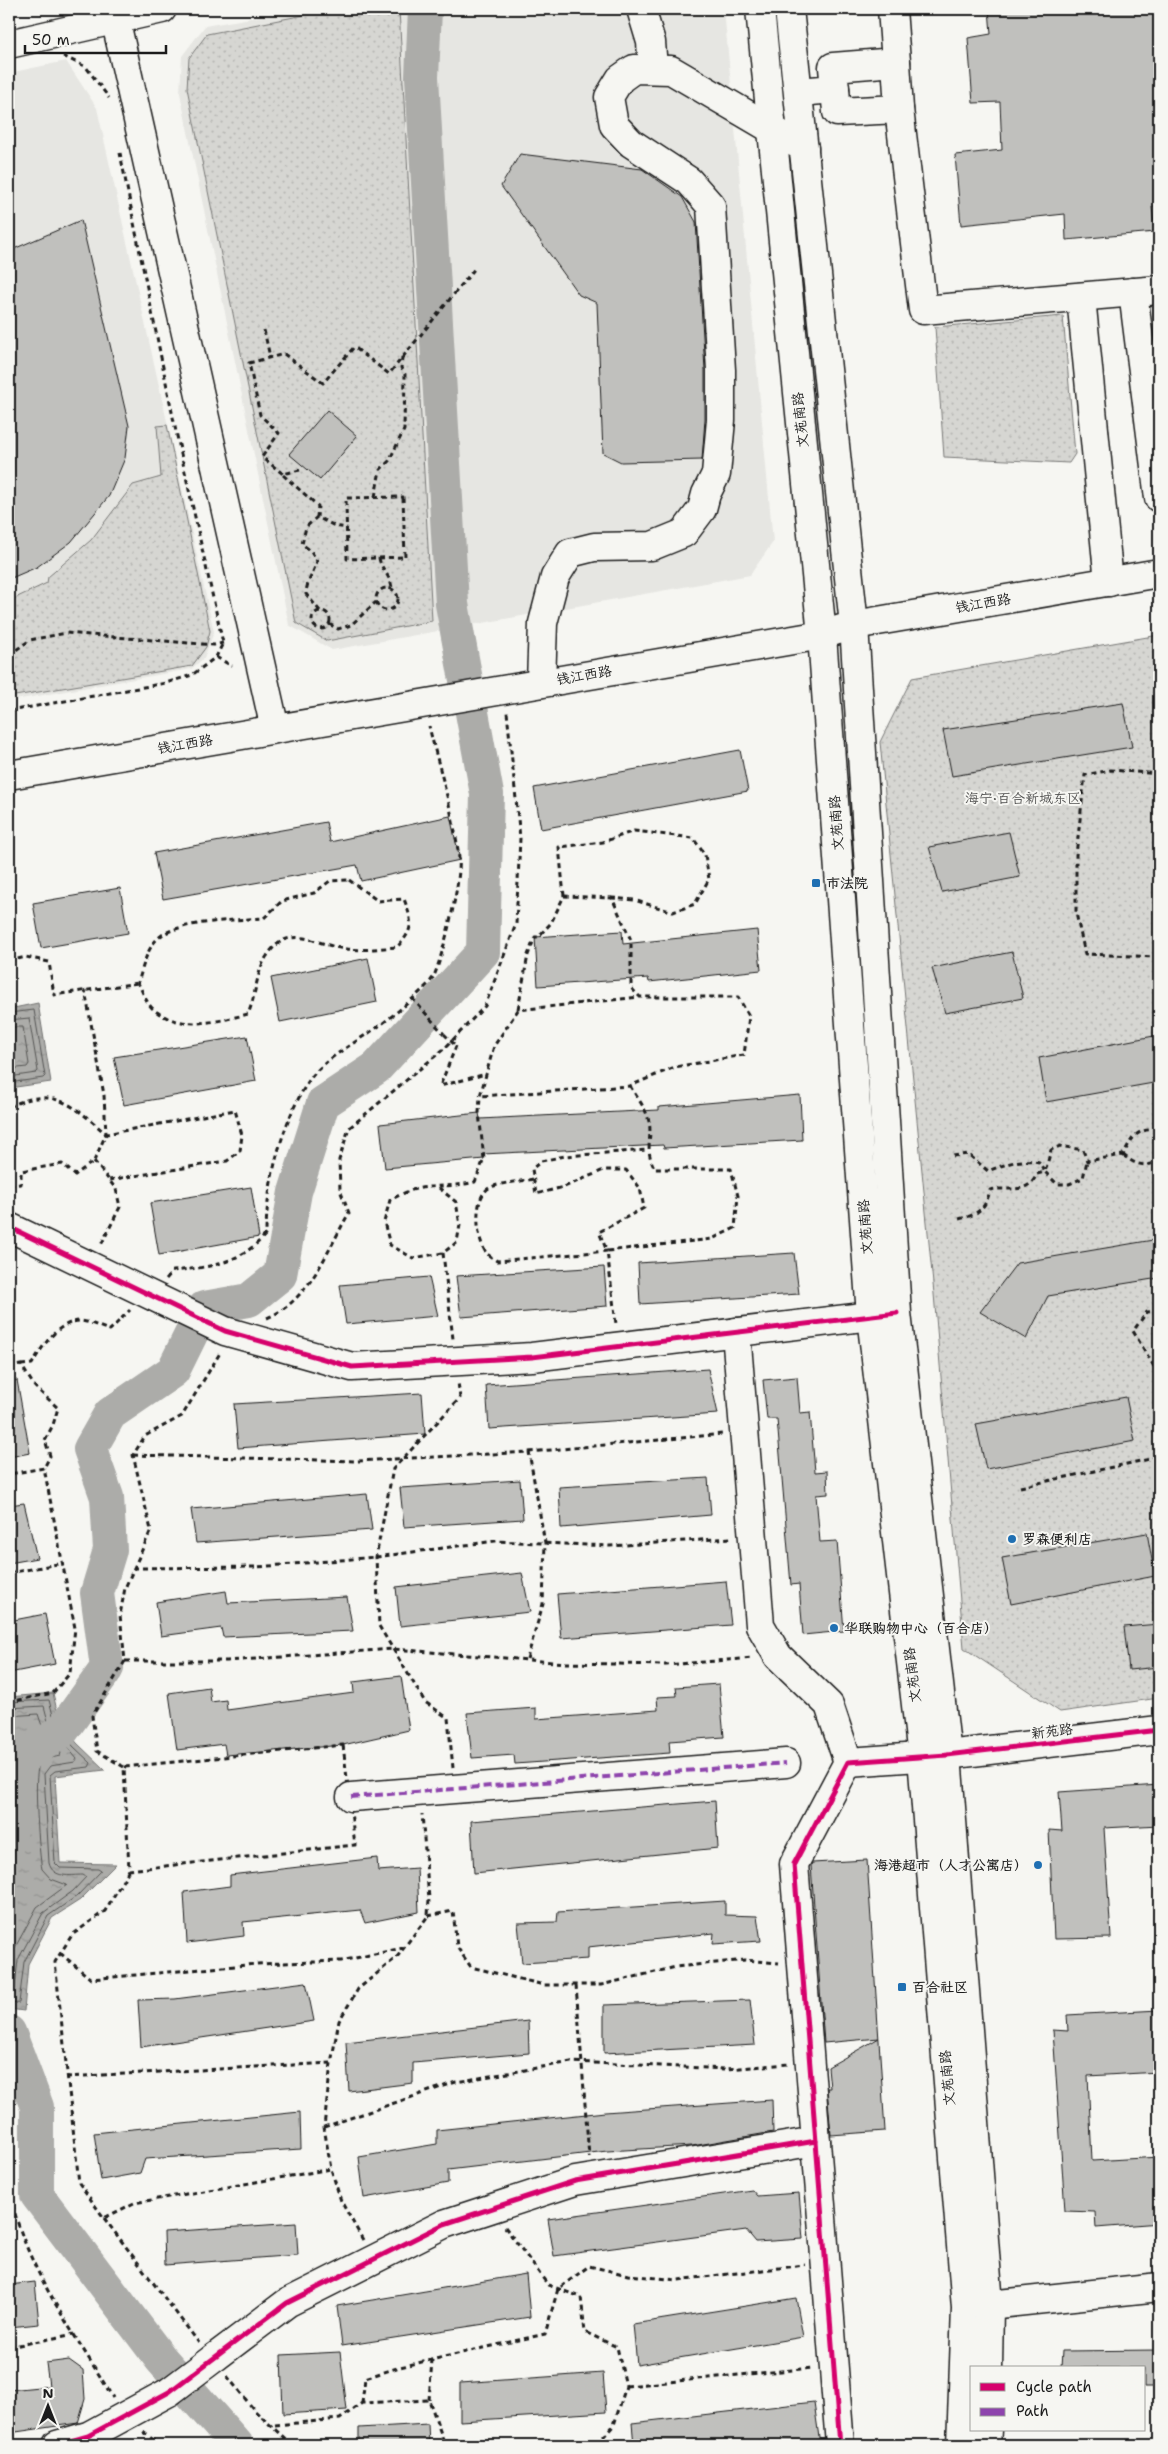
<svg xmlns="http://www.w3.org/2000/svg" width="1168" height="2454" viewBox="0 0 1168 2454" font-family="'Shantell Sans','LXGW WenKai TC',sans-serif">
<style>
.built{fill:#e6e6e2}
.park{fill:url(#park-dots);stroke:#797977}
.water{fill:url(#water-ripples);stroke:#727271}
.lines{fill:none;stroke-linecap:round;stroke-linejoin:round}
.shore{stroke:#565654;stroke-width:1}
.river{stroke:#acaca9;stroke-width:34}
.building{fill:#c0c0bd;stroke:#1c1c1c}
.minor-casing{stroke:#1c1c1c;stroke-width:31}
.major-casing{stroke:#1c1c1c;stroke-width:31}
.path{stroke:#1c1c1c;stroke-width:3;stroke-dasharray:5 4;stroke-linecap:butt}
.minor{stroke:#f6f6f2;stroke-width:28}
.major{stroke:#f6f6f2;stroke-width:28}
.minor-bridge-casing{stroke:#1c1c1c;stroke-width:31;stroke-linecap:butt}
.path-bridge{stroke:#1c1c1c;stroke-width:3;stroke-dasharray:5 4;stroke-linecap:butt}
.minor-bridge{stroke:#f6f6f2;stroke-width:28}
.quiet{stroke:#8e44ad;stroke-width:4;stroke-dasharray:8 4;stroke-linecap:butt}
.cycleway-casing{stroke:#f6f6f2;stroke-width:8}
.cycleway{stroke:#d6006c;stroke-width:5}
.poi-dot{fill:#1f6fb2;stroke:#f6f6f2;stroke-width:2}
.labels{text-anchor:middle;stroke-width:4;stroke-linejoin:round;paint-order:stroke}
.street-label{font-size:14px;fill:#1c1c1c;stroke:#f6f6f2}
.park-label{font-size:14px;fill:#545453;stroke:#f6f6f2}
.poi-label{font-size:14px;font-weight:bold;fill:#1c1c1c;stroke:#f6f6f2;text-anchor:start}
</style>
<defs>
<pattern id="park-dots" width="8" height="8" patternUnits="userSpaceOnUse" patternTransform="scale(1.25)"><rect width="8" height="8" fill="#d6d6d2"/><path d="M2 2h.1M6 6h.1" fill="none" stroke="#b7b7b4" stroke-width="1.8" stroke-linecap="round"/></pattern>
<pattern id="water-ripples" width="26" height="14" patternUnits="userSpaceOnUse" patternTransform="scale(1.25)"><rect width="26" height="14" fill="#acaca9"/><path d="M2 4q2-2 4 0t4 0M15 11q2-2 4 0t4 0" fill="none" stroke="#939391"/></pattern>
</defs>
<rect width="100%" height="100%" fill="#f6f6f2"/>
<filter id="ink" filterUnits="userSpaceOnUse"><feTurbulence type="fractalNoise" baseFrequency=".02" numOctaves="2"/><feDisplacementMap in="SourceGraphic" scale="10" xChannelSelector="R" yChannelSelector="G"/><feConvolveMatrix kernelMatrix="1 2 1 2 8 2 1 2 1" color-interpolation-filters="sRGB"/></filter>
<g filter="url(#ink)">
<g class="built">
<polygon points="302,9 724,9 773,542 750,575 332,650 289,625 180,93 182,56 205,26"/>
<polygon points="66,61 97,108 214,632 204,658 191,669 9,701 9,73"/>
</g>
<g class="park">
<polygon points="335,9 399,9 432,621 327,641 296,623 187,88 189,58 207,34"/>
<polygon points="1159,306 1159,407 1154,311"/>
<polygon points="1063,316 1075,454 1069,463 944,457 935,327"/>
<polygon points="167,425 210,631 206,647 192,666 9,697 9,601 47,583 48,577 91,540 133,485 161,477 157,426"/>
<polygon points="1159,635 1159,1698 1060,1712 964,1648 934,1294 880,742 912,678"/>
</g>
<g class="water">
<polygon points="38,1003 51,1082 9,1088 9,1009"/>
<polygon points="53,1693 59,1720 77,1743 105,1770 55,1776 60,1863 116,1864 80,1900 52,1918 28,1964 24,2011 9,2009 9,1697"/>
</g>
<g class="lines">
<g class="shore">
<polyline points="9,1013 34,1010 45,1076 43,1078 9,1083"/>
<polyline points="9,1020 29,1018 38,1071 36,1073 9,1077"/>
<polyline points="9,1027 23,1027 29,1064 27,1067 9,1069"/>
<polyline points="9,1702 49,1700 55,1723 73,1746 91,1763 89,1767 55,1771 50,1775 55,1863 60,1868 98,1869 101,1871 77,1896 48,1916 24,1962 19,2003 9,2004"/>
<path d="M9,1708L44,1706L49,1725L77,1759L75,1762L50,1766L44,1774L49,1863C53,1879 70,1875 83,1875L86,1877L73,1891L43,1913L18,1960L14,1996L9,1998"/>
<path d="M9,1716L38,1714L43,1729L61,1753L60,1756C51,1758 44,1759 39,1766C33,1775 39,1855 42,1869L51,1879L67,1885L37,1907L11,1955L9,1970"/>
</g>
<g class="river">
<polyline points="9,1841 21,1759 62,1731 107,1668 97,1593 110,1550 107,1497 90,1449 110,1414 173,1371 204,1308 249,1300 280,1275 295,1192 323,1103 376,1068 483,952 487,794 452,604 422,77 425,9"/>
<polyline points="9,2032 37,2107 37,2195 161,2359 237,2445"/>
</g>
</g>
<g class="building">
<polygon points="989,9 1159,9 1159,206 1152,207 1155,232 1066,240 1065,214 961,225 955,155 1002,150 1000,102 973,103 968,38 991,34"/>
<polygon points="520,154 642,169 682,197 696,222 705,370 705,419 702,460 621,462 603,453 597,303 579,295 501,186"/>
<polygon points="81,220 129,426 125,458 109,496 71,542 37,567 9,579 9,274 13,274 9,251"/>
<polygon points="327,410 357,436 320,480 289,454"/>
<polygon points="1123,703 1132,747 952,776 943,730"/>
<polygon points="740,750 748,791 541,829 534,788"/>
<polygon points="450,816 460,860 361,881 357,865 163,899 154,853 326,822 330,842"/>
<polygon points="1009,832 1020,877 942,892 929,847"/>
<polygon points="120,888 128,933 41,948 33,903"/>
<polygon points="757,930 761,970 649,982 648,978 538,986 535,937 622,931 623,944"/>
<polygon points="1012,952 1023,998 945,1013 932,968"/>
<polygon points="368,958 377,1002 280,1022 271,978"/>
<polygon points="1159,1035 1159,1082 1046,1102 1039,1058"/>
<polygon points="247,1036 256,1081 124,1105 114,1057"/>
<polygon points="800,1095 802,1140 664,1148 663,1145 483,1154 484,1159 385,1168 380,1124 479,1113 480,1119 659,1110 659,1107"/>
<polygon points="251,1187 259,1237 159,1255 150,1203"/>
<polygon points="1159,1239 1159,1278 1048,1296 1026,1339 980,1312 1017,1263"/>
<polygon points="794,1253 799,1294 640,1304 638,1263"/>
<polygon points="604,1267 607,1306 461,1317 456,1276"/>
<polygon points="429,1277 438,1316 346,1324 340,1285"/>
<polygon points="708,1369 718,1414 489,1429 486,1385"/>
<polygon points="797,1377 800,1413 810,1412 815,1472 827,1471 828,1494 816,1495 820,1542 837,1541 844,1631 803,1635 799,1584 791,1585 777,1419 767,1419 763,1380"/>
<polygon points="17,1380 30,1453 9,1457 9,1381"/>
<polygon points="422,1393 425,1434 238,1448 234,1404"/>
<polygon points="1126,1397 1135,1441 986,1469 976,1424"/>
<polygon points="708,1478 711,1515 561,1528 559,1487"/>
<polygon points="520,1480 523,1519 404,1527 400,1488"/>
<polygon points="367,1494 372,1530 196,1543 191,1509"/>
<polygon points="24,1503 37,1558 9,1563 9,1505"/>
<polygon points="1147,1533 1155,1576 1011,1604 1002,1558"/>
<polygon points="522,1573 530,1612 400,1626 396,1587"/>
<polygon points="726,1581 731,1625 561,1638 557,1594"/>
<polygon points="226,1591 228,1603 347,1597 353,1631 223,1637 221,1628 161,1636 156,1602"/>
<polygon points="45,1614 55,1664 9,1673 9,1621"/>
<polygon points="1159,1624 1159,1667 1129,1670 1124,1627"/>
<polygon points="401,1676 409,1730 343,1745 226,1755 224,1744 177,1750 169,1693 209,1687 211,1702 226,1700 227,1710 354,1693 353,1682"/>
<polygon points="719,1684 724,1737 669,1741 670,1753 515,1764 514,1755 472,1758 467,1713 536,1708 536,1719 658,1710 657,1697 677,1696 676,1687"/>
<polygon points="1159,1785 1159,1825 1104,1828 1111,1938 1054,1939 1049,1830 1062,1831 1059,1792"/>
<polygon points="715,1801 718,1848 474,1873 471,1821"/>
<polygon points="377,1858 378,1871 417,1868 419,1912 365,1923 360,1910 243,1922 244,1936 187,1943 184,1892 230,1886 230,1875"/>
<polygon points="867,1860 885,2131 831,2135 827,2088 830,2088 828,2067 879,2038 824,2043 811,1865 812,1863"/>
<polygon points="725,1901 725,1915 757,1916 761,1941 713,1944 714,1933 588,1947 588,1959 522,1963 518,1923 557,1922 558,1912"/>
<polygon points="306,1982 314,2021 141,2047 138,2000 175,1999"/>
<polygon points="750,2000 755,2045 604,2053 604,2005"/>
<polygon points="1159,2010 1159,2072 1088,2076 1092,2161 1159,2157 1159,2223 1096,2228 1095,2212 1065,2211 1053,2030 1068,2031 1067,2015"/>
<polygon points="528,2021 529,2053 413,2063 413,2083 349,2091 346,2042"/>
<polygon points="772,2100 773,2132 692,2146 607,2151 448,2170 448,2183 364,2198 359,2157 437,2144 437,2130 605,2112"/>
<polygon points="300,2112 301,2149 145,2159 140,2173 101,2180 94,2133"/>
<polygon points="752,2190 757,2196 799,2193 803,2239 756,2242 746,2230 554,2256 548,2219"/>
<polygon points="296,2223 298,2255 165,2265 164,2232"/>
<polygon points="526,2274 530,2317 342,2346 337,2306"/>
<polygon points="35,2282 39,2324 9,2327 9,2285"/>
<polygon points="796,2298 803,2337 637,2365 633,2324"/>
<polygon points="1157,2350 1159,2387 1144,2387 1144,2368 1061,2368 1062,2351"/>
<polygon points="340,2352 347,2410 283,2414 281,2355"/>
<polygon points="69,2360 83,2370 85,2399 78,2423 9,2433 9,2390 49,2386 46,2363"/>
<polygon points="603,2373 606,2412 460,2421 460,2383"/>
<polygon points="814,2402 820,2445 634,2445 632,2423"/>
<polygon points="428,2424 429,2445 359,2445 359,2428"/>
</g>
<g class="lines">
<defs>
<g id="minor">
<polyline points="113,9 275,729"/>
<polyline points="641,9 651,42 653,69"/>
<polyline points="9,44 162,9"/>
<polyline points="896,62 899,109"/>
<polyline points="835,89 837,112 899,109 923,310 1159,290"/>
<polyline points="798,92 835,89 833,67 896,62 892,9"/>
<polyline points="1133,292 1159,498"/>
<polyline points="1081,297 1109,582"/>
<polyline points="541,683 543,623 555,577 570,553 594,547 652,546 684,533 702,509 706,494 716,474 721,420 721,370 711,206 689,181 631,143 614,125 609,97 620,79 634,69 671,70 804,148"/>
<polyline points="9,1227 225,1331 352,1367 532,1357 896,1313"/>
<polyline points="736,1332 760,1625 778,1656 829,1705 848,1762"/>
<polyline points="351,1797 786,1763"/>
<polyline points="989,2305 1159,2287"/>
<polyline points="214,2358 287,2303 444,2224 575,2181 816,2141"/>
<polyline points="57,2445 88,2436 169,2392"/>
<polyline points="840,2445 794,1864 848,1762 947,1755 1159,1730"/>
</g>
<g id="major">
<polyline points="760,9 822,635 871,1316 922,1757 966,2308 961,2445"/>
<polyline points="789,9 854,625 897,1313 947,1755 989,2305 988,2368"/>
<polyline points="9,775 822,635 854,625 1159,573"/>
<polyline points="986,2445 987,2430"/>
</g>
</defs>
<use href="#minor" class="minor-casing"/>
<use href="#major" class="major-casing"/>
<g class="path">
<polyline points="63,56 86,67 109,98"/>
<polyline points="264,330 270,357"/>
<polyline points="300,470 283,474 262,457 279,433 260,415 249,363 284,354 323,383 354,347 389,374 476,267"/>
<polyline points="283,475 318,506 317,517"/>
<polyline points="375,497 380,470 389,461 404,430 405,374 401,368 402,357"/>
<polygon points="403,497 405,557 347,559 346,498"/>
<path d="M379,558C381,570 390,574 392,588"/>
<circle cx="387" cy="599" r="11"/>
<circle cx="321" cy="620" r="9"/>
<path d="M320,611L306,594C306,583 314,572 317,561L311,551L302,544L306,527L317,517L335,526L347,528"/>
<polyline points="329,624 338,629 351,625 376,602"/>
<polyline points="9,655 30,640 66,633 214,645 223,643"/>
<polyline points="216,657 232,666"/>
<polyline points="9,711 166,683 192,675 216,657 223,643 175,427 120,153"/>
<polyline points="1159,774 1111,770 1085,775 1076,855 1076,913 1085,954 1159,957"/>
<path d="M349,880L378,901L404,899C412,921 415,929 397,947C381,948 363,951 347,949C319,947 290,920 267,956C256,972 256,996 248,1014C220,1021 183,1031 157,1012C147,1006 143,992 138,983C143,967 147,945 162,935C184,921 238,920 264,918L282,901L314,893L330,881Z"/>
<polyline points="564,896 559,847 603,842 634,831 693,838 705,855 709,879 695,904 673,912 634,900 612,898 631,940 631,988 640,997 738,997 749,1016 744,1055 675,1067 630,1086 480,1096 494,1046 518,1010 640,997"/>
<polyline points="9,961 26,957 49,962 54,995 138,983"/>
<polyline points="412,998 444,1034"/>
<polyline points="518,1009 528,955 535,937 538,937 551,923 564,896 612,898"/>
<polyline points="456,1046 440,1086 486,1074"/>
<path d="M630,1086C636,1096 645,1107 648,1118C654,1136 643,1148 655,1169H731L738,1196L735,1228L712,1239L607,1251L599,1232L644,1208L640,1188L626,1170H604L564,1187L536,1194L532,1169L541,1161L565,1156L648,1150"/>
<path d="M9,1107C52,1085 74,1105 106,1134L235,1110L242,1135L240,1151L227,1161L109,1180"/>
<path d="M1123,1155C1134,1164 1146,1169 1159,1160"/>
<path d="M953,1156L968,1154L988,1171C1006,1164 1020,1158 1039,1162L1045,1172L1051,1150L1060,1146L1083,1150L1087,1161L1123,1155C1132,1138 1136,1128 1157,1130L1159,1133"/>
<polyline points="94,1161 116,1189 120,1207 100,1247"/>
<path d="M533,1179C520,1182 504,1182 491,1187C472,1195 476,1240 487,1254C490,1256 494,1259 497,1261L607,1251L616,1324"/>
<polyline points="9,1185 21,1184 21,1171 62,1164 75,1175 94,1161 106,1134 104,1095 85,990"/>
<path d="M439,1188L456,1202L460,1225L457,1242L443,1253L413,1258L390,1245L384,1222L390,1200C398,1196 407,1191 416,1189C435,1185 454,1187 475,1182L484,1159L479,1113L480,1096"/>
<path d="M959,1219C977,1215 986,1209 990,1190C1009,1186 1027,1196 1037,1174L1045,1172L1057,1184H1069L1083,1178L1087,1161"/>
<polyline points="443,1253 453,1339"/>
<path d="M166,1279L173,1271C210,1267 240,1264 266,1234C266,1185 282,1120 310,1079C324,1059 358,1041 379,1026C390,1018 429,987 434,976C443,955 462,879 459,858C454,814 439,769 429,726"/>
<polyline points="1159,1311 1147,1312 1133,1331 1159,1375"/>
<path d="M267,1318C310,1300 327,1251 349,1213L340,1190L339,1160L349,1128L445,1048L485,1006L516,924L520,838L507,712"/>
<path d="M21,1365L32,1364C42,1347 57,1322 80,1321C89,1321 101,1328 110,1330L130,1310"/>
<polyline points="9,1367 21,1365 35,1387 58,1408 53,1425 45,1440 50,1456 44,1468 9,1474"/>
<polyline points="133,1455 356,1461 529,1452 723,1434"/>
<polyline points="1159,1457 1159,1448"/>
<polyline points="1020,1487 1159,1457"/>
<polyline points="133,1568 257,1567 376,1557 495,1541 610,1546 731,1538"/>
<polyline points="9,1573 63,1563"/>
<polyline points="527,1659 543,1604 545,1543 529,1452"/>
<polyline points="125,1661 227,1661 393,1649 566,1663 666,1665 753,1658"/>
<polyline points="9,1702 53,1693 70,1673 75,1628 44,1468"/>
<polygon points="343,1745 355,1845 129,1870 124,1767"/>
<polyline points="124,1767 97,1751 92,1716 125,1661 120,1615 125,1588 151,1530 133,1455 145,1436 182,1416 220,1353"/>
<polyline points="453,1768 448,1718 425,1702 379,1626 376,1557 393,1469 460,1398 458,1382"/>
<polyline points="129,1870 105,1911 72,1935 55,1962 79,2183 104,2218 134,2203 331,2169"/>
<polyline points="428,1916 453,1911 457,1947 471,1967 544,1985 601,1985 676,1967 745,1960 779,1963"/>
<polyline points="60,1953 91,1979 257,1964 341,1961 403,1948"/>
<polyline points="576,1985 589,2157"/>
<polyline points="66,2077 331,2063"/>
<polyline points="324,2127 456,2082 571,2062 727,2069 789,2064"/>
<path d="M9,2187C22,2265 74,2331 113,2398"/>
<polyline points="104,2218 199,2343"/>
<polyline points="505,2227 548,2285 581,2297 585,2332 617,2347 626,2386 614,2425 596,2445"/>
<polyline points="363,2240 341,2201 331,2169 324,2127 331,2063 339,2021 358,1989 397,1957 428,1916 429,1899 422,1814"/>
<polyline points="9,2347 74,2334"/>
<polyline points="227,2376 255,2411 292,2445"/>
<polyline points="626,2386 812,2368"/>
<polyline points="429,2400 432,2360"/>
<polyline points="362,2403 365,2378 400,2367 545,2334 558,2289 589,2266 628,2275 678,2280 805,2265"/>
<polyline points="275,2425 340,2419 362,2403 429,2400 445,2445"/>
<polyline points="143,2432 160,2445"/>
</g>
<use href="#minor" class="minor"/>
<use href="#major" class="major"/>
<defs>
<polyline id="minor-bridge" points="169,2392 214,2358"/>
</defs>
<use href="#minor-bridge" class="minor-bridge-casing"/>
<polyline class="path-bridge" points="444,1034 456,1046"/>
<use href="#minor-bridge" class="minor-bridge"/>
<polyline class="quiet" points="351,1797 786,1763"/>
<defs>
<g id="cycleway">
<polyline points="9,1227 225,1331 352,1367 532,1357 897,1313"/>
<polyline points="57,2445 88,2436 169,2392 287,2303 444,2224 575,2181 816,2141"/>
<polyline points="840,2445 794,1864 848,1762 947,1755 1159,1730"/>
</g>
</defs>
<use href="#cycleway" class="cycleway-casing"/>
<use href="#cycleway" class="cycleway"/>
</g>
</g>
<g class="poi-dot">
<rect x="811" y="878" width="10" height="10" rx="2.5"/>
<circle cx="1012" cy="1539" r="5"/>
<circle cx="834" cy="1628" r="5"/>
<circle cx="1038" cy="1865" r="5"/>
<rect x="897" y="1982" width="10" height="10" rx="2.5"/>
</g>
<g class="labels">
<g class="street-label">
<text transform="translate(800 420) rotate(-96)" y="5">文苑南路</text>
<text transform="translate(983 603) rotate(-10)" y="5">钱江西路</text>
<text transform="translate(584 675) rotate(-10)" y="5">钱江西路</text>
<text transform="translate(185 744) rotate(-10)" y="5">钱江西路</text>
<text transform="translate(836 823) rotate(-94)" y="5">文苑南路</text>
<text transform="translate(865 1227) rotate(-94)" y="5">文苑南路</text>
<text transform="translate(912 1675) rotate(-97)" y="5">文苑南路</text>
<text transform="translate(1052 1731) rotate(-7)" y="5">新苑路</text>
<text transform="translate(947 2078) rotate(-95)" y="5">文苑南路</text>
</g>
<g class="park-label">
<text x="1023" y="803">海宁·百合新城东区</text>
</g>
<g class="poi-label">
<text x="826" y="888">市法院</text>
<text x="1022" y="1544">罗森便利店</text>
<text x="844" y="1633">华联购物中心（百合店）</text>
<text x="1028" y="1870" text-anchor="end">海港超市（人才公寓店）</text>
<text x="912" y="1992">百合社区</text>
</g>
</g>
<rect width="1168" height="2454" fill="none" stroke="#f6f6f2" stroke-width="30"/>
<rect x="15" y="15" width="1138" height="2424" fill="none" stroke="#1c1c1c" stroke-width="2" filter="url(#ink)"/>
<rect x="970" y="2366" width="175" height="65" fill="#f6f6f2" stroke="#9f9f9c"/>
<rect x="980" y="2383" width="25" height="8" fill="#d6006c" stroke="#9f9f9c"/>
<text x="1016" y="2392" font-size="15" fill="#1c1c1c">Cycle path</text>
<rect x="980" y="2408" width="25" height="8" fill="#8e44ad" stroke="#9f9f9c"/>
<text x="1016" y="2416" font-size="15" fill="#1c1c1c">Path</text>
<g transform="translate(48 2406)" stroke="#f6f6f2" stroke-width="4" paint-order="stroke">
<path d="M0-4L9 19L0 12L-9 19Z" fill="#1c1c1c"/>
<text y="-8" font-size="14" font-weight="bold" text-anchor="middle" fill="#1c1c1c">N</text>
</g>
<path d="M25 45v8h141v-8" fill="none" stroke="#1c1c1c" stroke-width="2.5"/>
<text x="32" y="45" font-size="15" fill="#1c1c1c" stroke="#f6f6f2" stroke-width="4" paint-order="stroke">50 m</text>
</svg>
